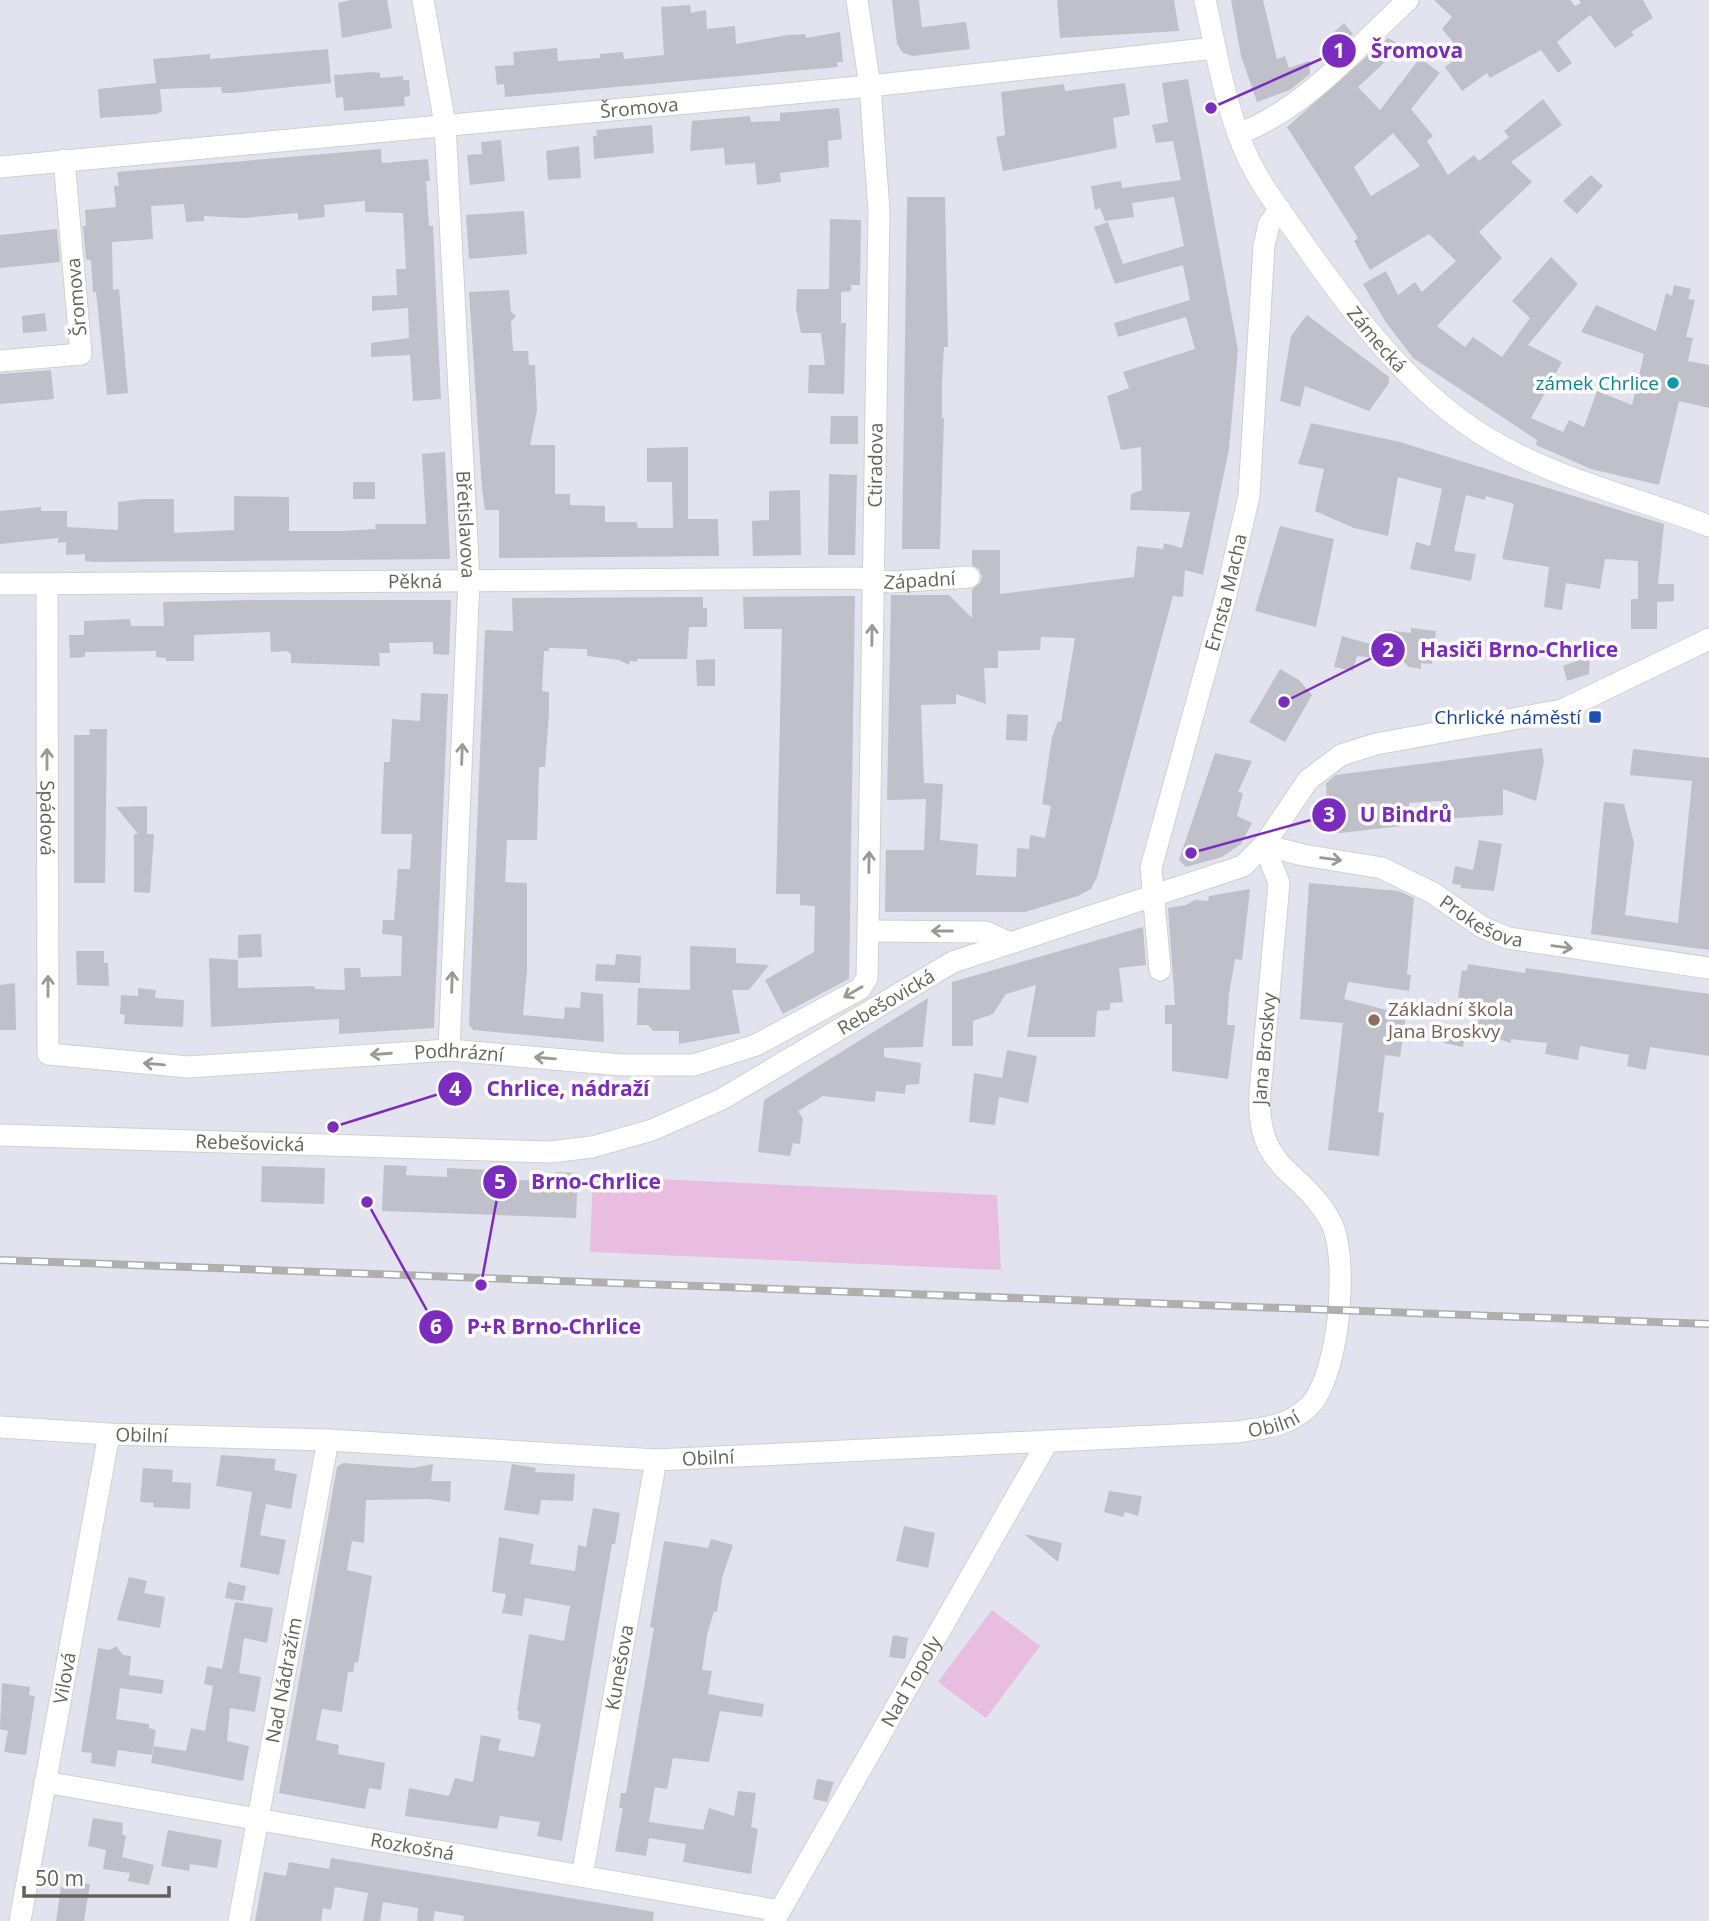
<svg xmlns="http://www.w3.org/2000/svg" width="1709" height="1921" viewBox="0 0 1709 1921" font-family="'Open Sans',sans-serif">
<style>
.green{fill:#e8bddf}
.building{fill:#c0c0ca;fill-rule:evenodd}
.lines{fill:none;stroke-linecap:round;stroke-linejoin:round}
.street-casing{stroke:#d1d0c9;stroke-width:23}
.secondary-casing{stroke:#d7d6cd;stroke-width:23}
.street{stroke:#fff;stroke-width:21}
.secondary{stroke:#fff;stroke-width:21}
.rail-casing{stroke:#b0afae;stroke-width:8}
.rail{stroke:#fff;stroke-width:5;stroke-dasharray:16;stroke-linecap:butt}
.oneway{stroke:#9b9994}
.culture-dot{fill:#0f9aa8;stroke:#fff;stroke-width:2.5}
.transit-dot{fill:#1a4fb4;stroke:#fff;stroke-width:2.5}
.education-dot{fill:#8d6e63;stroke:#fff;stroke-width:2.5}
.labels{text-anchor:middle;stroke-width:7;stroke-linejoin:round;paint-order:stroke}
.street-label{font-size:19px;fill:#65625b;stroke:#fff}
.culture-label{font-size:19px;fill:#0d838f;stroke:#fff;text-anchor:end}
.transit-label{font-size:19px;fill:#164399;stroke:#fff;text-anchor:end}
.education-label{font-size:19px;fill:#785e54;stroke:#fff;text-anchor:start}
.leader{fill:none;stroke:#7b2cbf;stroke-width:2.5}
.callout-dot{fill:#7b2cbf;stroke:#fff;stroke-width:2.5}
.mark-label{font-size:21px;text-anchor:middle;font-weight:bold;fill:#fff}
.callout-label{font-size:21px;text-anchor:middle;font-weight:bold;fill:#7b2cbf;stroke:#fff;stroke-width:7;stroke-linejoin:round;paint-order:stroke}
</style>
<rect width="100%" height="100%" fill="#e3e3ef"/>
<g class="green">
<polygon points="593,1176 997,1195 1001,1270 590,1252"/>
<polygon points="992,1610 1040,1646 986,1718 938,1682"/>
</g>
<g class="building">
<polygon points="351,0 387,0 392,28 342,38 338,3"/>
<polygon points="892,0 919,0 922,27 966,22 970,49 913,56 903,53 897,44"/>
<polygon points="1057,0 1174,0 1179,31 1060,38"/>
<polygon points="1231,0 1263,0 1277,59 1285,56 1289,68 1309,61 1310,74 1290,90 1257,102 1241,56"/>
<polygon points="1434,0 1570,0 1575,6 1581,3 1579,0 1643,0 1653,18 1631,32 1634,35 1615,48 1590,15 1557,42 1572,63 1558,73 1541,50 1490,78 1487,73 1462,91 1445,67 1463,54 1442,29 1452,17"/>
<polygon points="690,5 691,13 706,10 707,29 735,26 736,44 788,35 805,34 806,38 840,32 843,62 837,62 838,67 505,97 504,84 497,85 495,66 514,65 513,52 557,48 558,61 600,58 600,54 623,52 624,59 664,55 661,7"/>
<polygon points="1344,23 1353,34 1335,52 1324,41"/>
<path d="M1388,38L1402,46L1358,87L1380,110L1420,58L1440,73L1411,109L1433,136L1427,141L1448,175L1474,155L1479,161L1509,137L1504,131L1543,99L1562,125L1511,162L1532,182L1479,232L1502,258L1437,326L1465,347L1473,337L1502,357L1530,318L1512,301L1551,257L1578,284L1528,345L1562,362L1531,418L1563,432L1569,420L1584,427L1597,391L1632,405L1644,354L1581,332L1596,305L1656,331L1666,293L1672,296L1674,285L1691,289L1688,299L1695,300L1686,337L1693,338L1688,361L1709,365V408L1679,401L1659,485L1591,469L1536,445L1537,440L1413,358L1385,321L1363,284L1386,271L1398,295L1415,282L1422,292L1456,261L1429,234L1370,270L1354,241L1358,238L1287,127ZM1393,133L1420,166L1371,196L1354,167Z"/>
<polygon points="328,49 331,83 233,93 222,93 221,87 160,89 162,111 157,114 100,118 98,89 156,83 153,59 210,54 210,59"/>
<polygon points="373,72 380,73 380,78 403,76 403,80 409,80 410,96 404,97 405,106 344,111 343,97 336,98 334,75"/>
<path d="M1188,79L1238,350L1229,449L1203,575L1185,570L1183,597L1173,596L1097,877L1091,889L1078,896L1025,912H885L886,850H924L926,799L887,800L891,595H949L972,618V589L980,583L982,577L979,569L972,565V550H1000V594L1134,577L1137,546L1163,549L1164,543L1182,548L1190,512L1130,510L1131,494L1142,490L1141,447L1121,450L1107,396L1129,388L1123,372L1195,349L1186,317L1118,337L1114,323L1190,300L1183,265L1115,284L1094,227L1108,222L1123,264L1184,246L1174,197L1132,203L1134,217L1105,221L1100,208L1095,210L1091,186L1121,181L1122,188L1181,180L1173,141L1156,143L1152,125L1168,122L1162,83ZM1041,637L1075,638L1061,722L1058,721L1052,737L1042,804L1051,806L1045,838L1030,835L1029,849L1017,848L1016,877L976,875L978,844L940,840L943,784L924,783L921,705L956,704V694L986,704L984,668H998V651L1040,650Z"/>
<polygon points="1125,83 1130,115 1113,118 1117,148 1003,171 996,137 1005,135 1001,92 1064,84 1065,91"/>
<polygon points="839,108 842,139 828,141 829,167 780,173 781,182 757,185 755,163 725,165 724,148 690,151 692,121 750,116 751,122 780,121 780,113"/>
<polygon points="652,125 654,153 594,159 593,136 597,136 596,130"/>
<polygon points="501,140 505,181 470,185 467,155 482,154 481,142"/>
<polygon points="579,146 581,178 548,180 546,151"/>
<polygon points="381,149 382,163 428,159 430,181 426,181 429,226 433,226 441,399 413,401 410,355 371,357 371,343 409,338 408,308 372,311 372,296 397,295 396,269 406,269 403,213 365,212 365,201 324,205 325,217 298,220 298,213 244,218 204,216 204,221 186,222 184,204 151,206 153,239 112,242 113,290 119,289 128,393 107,395 96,292 93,292 91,261 86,259 83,226 86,226 85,210 116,207 114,186 119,186 117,172"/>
<polygon points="1591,175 1603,186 1577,214 1563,201"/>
<polygon points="907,197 945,197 948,347 944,347 942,383 942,418 944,418 940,549 902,549"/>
<polygon points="524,211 527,254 469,259 466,215"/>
<polygon points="830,219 861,220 860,285 851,285 851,291 841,292 841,323 846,323 844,394 808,393 809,365 825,365 821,333 801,333 796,309 797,289 829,289"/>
<polygon points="57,229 60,262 0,268 0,235"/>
<polygon points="509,290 511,312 516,316 511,322 513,351 528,351 529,365 535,365 537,411 530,445 555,445 555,494 570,494 570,505 605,506 605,522 637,522 638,528 673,528 672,482 647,482 647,448 688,447 688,519 718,519 719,556 499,558 499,510 485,510 482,489 469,292"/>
<polygon points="45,313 47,331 23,333 22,316"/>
<polygon points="1307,315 1389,377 1389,383 1369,411 1305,386 1300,407 1280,401 1291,336"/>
<polygon points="51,370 54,399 0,404 0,374"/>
<polygon points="831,416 858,416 858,444 830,444"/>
<polygon points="1311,423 1400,442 1664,524 1658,584 1674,584 1674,601 1657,602 1657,629 1631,629 1631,599 1638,599 1638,561 1605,559 1600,589 1566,583 1562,610 1544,607 1549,567 1502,559 1514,504 1486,496 1485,500 1466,495 1454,551 1476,554 1471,581 1410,569 1416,542 1430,546 1442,489 1398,477 1388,536 1354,528 1315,511 1324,469 1298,464"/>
<polygon points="445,452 450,559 94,562 85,561 85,554 66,555 66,542 58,543 58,538 0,544 0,511 41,507 41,511 67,511 67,527 118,530 118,502 142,499 174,499 174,533 234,530 234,496 289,497 289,531 340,531 376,529 375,524 426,524 422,454"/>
<polygon points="829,474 857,475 855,555 828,555"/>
<rect x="353" y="482" width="22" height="17"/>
<polygon points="800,490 801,555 753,556 752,521 769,520 769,491"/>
<polygon points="1280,526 1334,539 1316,627 1255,611"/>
<polygon points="855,596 849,979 783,1014 765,980 814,952 815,906 800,905 800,894 776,894 782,629 744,629 743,597"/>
<polygon points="703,597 703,608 707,608 707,627 689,627 687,659 637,659 637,662 630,661 629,665 619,660 587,656 587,649 549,648 549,651 544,651 542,691 549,692 549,713 545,767 539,767 537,840 507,840 506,862 505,882 527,883 527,971 523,1015 564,1019 565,1007 580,1008 581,992 603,994 604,1042 473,1030 469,1025 485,630 513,631 512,598"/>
<polygon points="252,600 451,600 449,655 433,654 433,642 389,643 390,653 379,653 380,666 291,663 291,654 287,651 271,652 270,632 194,635 194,661 166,661 166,658 156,657 156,651 85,652 85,657 70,658 69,635 84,635 84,621 130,619 131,626 164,626 163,602"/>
<polygon points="1411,628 1436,631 1432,664 1421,663 1421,669 1409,667 1403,661 1357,656 1353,671 1334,667 1342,636 1384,648 1386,630 1411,633"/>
<polygon points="1590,656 1589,674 1567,681 1563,666"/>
<polygon points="715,659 715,686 697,686 696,660"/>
<polygon points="1280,669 1299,680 1312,695 1285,742 1249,722"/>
<polygon points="421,693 448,694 434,1028 339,1034 339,1019 211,1027 209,958 238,960 238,988 314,986 315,989 345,990 344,968 360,968 361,977 401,976 402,936 382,934 383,920 394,920 398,869 410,869 412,834 381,834 384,762 390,762 392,719 420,721"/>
<polygon points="1007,714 1028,715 1027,741 1006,740"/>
<polygon points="89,729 107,729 105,883 74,883 74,735 90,735"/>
<polygon points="1542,748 1544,762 1536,801 1503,789 1503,815 1441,819 1440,801 1409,803 1409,821 1402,821 1401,826 1341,833 1328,831 1326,783 1336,775"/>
<polygon points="1633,749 1709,758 1709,950 1591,934 1604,802 1624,804 1634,843 1625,915 1678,923 1692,781 1630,775"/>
<polygon points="1215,753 1252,761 1238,792 1243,793 1237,816 1252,823 1241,844 1222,857 1186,867 1179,860"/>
<polygon points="147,806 147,834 154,834 150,893 134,892 134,834 138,834 116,807"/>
<polygon points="1479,840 1502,844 1494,891 1461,888 1461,885 1452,884 1455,866 1473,870"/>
<polygon points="1309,883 1399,891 1414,898 1407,974 1411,975 1409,991 1348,982 1344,999 1406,1015 1400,1057 1385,1055 1378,1112 1384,1113 1379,1156 1328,1150 1343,1023 1300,1019"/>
<polygon points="1250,889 1242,960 1235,959 1229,994 1227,1025 1235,1025 1228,1079 1172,1071 1172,1024 1165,1024 1165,1005 1175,1005 1168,908 1186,905 1195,900 1208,901 1209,896"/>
<polygon points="1143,927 1146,965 1119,968 1123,1002 1110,1003 1110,1010 1097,1011 1095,1037 1027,1037 1036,985 1006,994 993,1014 973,1021 973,1046 952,1046 952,982"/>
<polygon points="261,934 262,957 238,958 238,935"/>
<polygon points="690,946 736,948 736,963 769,965 749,990 732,990 740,1033 679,1044 679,1031 653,1031 648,1025 637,1025 638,988 690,990"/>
<polygon points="76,951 104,951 104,963 108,963 109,986 77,985"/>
<polygon points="616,954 641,956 640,983 595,981 596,964 615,965"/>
<polygon points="1468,964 1525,973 1526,968 1709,994 1709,1056 1650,1047 1646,1070 1627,1066 1629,1055 1580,1046 1578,1060 1545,1054 1547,1043 1511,1039 1511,1043 1477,1032 1480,1001 1458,998 1462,970 1467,971"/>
<polygon points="15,983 16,1030 0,1030 0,985"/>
<polygon points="138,988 156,990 155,998 184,1000 183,1027 124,1024 125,1015 120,1014 121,995 138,996"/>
<polygon points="928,998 923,1047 884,1048 884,1057 921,1063 919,1084 906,1085 905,1094 876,1091 875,1102 823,1096 798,1111 803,1119 800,1144 793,1143 790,1156 758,1152 764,1100"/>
<polygon points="1447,1026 1465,1031 1463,1047 1444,1043"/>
<polygon points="1007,1050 1037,1056 1028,1103 999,1097 995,1125 969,1122 974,1073 1002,1078"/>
<polygon points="384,1165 407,1166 406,1175 447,1177 447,1168 514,1171 514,1180 555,1181 555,1172 578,1173 576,1218 382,1211"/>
<polygon points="262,1166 325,1168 324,1204 261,1202"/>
<polygon points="221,1455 276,1459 274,1470 297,1474 291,1509 266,1504 260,1535 286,1540 279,1575 240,1567 252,1492 216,1486"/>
<polygon points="343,1463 412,1468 433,1464 431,1481 451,1481 450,1502 429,1499 366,1500 364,1543 352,1541 347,1570 372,1576 358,1663 355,1662 353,1672 348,1672 342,1712 322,1709 316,1740 339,1745 338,1754 385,1763 381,1790 369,1788 365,1809 279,1793 337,1467"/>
<polygon points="512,1464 536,1468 535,1472 575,1474 573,1501 541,1500 539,1515 504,1510"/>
<polygon points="143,1468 173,1470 172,1482 191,1483 190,1509 153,1507 154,1503 140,1502"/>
<polygon points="1109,1491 1142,1496 1138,1516 1125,1512 1123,1517 1104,1512"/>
<polygon points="593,1508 620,1513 615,1544 612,1544 562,1841 537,1836 540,1822 500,1816 497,1829 405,1816 409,1788 449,1796 455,1778 473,1782 481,1735 501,1739 498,1750 534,1757 541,1724 518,1719 519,1711 517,1711 529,1634 564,1641 570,1606 525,1598 522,1616 502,1613 506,1594 492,1592 499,1537 534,1544 530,1564 575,1571 578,1545 586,1547"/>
<polygon points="904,1526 935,1533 928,1568 896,1561"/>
<polygon points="1024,1534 1062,1543 1058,1562"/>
<polygon points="711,1539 733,1545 722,1578 717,1612 714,1611 707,1635 702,1670 712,1671 708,1694 764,1704 762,1717 720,1711 709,1762 673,1758 667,1789 655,1787 649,1822 703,1830 709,1808 734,1816 738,1791 756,1793 751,1827 758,1829 751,1874 683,1862 686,1844 649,1838 646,1856 615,1851 623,1808 619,1808 621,1793 626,1793 654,1628 650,1627 664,1541 708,1548"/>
<polygon points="129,1577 147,1581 144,1593 165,1597 160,1628 117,1620"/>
<polygon points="228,1582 246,1586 243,1601 225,1598"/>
<polygon points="235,1602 273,1608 267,1643 244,1638 239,1673 261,1677 255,1712 230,1708 227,1741 249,1746 243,1781 151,1763 154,1746 186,1751 191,1728 205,1731 213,1686 204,1684 207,1666 222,1669"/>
<polygon points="893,1635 908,1638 905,1659 889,1657"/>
<polygon points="116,1646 123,1655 131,1656 129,1675 164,1680 162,1694 120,1688 116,1719 149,1724 149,1728 156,1730 152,1755 118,1750 115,1767 91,1763 92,1753 81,1752 98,1648 110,1650"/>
<polygon points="2,1683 30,1687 29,1695 35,1696 26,1755 4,1752 8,1731 0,1729"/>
<polygon points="817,1779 834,1782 827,1802 813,1799"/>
<polygon points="93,1818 123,1823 122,1834 126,1836 122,1857 154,1865 149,1885 128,1881 130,1873 103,1869 106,1850 88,1846"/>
<polygon points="168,1830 222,1840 217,1868 190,1864 189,1871 161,1866"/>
<polygon points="331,1858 654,1912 653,1921 463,1921 464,1916 435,1911 433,1921 417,1921 418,1908 383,1902 380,1921 363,1921 368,1893 335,1887 331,1910 323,1908 321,1921 255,1921 264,1872 286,1876 289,1862 329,1869"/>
<polygon points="72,1881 90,1884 84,1921 56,1921 61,1887 64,1888 65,1883 72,1884"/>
</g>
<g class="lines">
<defs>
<g id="street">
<path id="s1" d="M423,0L445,124L469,580L449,1050"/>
<path d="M1238,134C1305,109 1356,48 1408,0"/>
<path id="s2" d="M0,167L870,86L1215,48"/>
<polyline points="0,361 81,354 64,160"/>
<path id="s3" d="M0,584L856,578L891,582L969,577"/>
<path id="s4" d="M47,584L48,1054L188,1067L449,1050L622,1065H694L756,1045L860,989L867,978L868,931L879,211L870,86L857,0"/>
<path id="s5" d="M1264,845L1303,855L1382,868L1433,893L1482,927L1508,938L1709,968"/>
<polyline points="868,931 986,932 1008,942"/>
<path id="s6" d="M1160,970L1151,868L1225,599L1249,496L1264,246L1269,224L1280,209"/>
<path id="s7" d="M0,1135L550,1152L592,1147L652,1130L722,1099L953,962L1243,866L1264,845L1308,780L1341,755L1376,744L1562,710L1709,639"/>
<path id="s8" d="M0,1427L109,1434L328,1440L656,1460L1237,1432C1262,1428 1286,1427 1306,1409C1339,1383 1350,1259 1331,1222C1302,1168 1255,1171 1260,1093L1279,883L1264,845"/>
<path id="s9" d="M45,1782L780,1911"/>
<path id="s10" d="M582,1876L656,1460"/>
<path id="s11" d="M20,1921L109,1434"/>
<path id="s12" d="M239,1921L328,1440"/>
<path id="s13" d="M774,1921L1048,1441"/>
</g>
<g id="secondary">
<path id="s14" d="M1205,0C1216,51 1224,101 1244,149C1257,180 1277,206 1297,234C1351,312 1413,396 1496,443C1562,481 1639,498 1709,526"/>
</g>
</defs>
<use href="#street" class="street-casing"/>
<use href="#secondary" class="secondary-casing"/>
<use href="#street" class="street"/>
<use href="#secondary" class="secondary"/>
<defs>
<polyline id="rail" points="0,1260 1709,1324"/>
</defs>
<use href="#rail" class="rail-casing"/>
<use href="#rail" class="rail"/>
</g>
<defs><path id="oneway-shaft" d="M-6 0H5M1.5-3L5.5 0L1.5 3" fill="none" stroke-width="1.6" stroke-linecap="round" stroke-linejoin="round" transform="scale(1.75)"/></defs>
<g class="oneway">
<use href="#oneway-shaft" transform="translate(872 635) rotate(-89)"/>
<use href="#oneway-shaft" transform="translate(462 754) rotate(-88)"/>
<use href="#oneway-shaft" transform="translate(47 759) rotate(-90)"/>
<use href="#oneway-shaft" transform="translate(1331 859) rotate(7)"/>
<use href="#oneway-shaft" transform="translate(869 862) rotate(-89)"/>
<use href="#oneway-shaft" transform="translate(942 931) rotate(-180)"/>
<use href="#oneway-shaft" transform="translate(1562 947) rotate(8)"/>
<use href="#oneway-shaft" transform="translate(452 982) rotate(-88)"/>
<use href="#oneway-shaft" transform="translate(48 986) rotate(-90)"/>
<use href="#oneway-shaft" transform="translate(853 992) rotate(150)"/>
<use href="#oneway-shaft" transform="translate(381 1054) rotate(176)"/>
<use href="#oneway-shaft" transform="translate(545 1058) rotate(-175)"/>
<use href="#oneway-shaft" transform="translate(154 1064) rotate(-175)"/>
</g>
<circle class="culture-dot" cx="1673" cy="383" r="7"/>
<rect class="transit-dot" x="1588" y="710" width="14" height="14" rx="3.5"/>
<circle class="education-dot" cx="1374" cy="1020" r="7"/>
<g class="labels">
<g class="street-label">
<text dy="7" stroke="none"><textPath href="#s2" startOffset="642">Šromova</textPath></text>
<text transform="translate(76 297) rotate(-95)" y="7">Šromova</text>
<text dy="7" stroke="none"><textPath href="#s14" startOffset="387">Zámecká</textPath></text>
<text dy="7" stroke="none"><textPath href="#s4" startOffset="1827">Ctiradova</textPath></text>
<text dy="7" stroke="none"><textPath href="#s1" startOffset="527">Břetislavova</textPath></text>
<text dy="7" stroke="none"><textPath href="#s3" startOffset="920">Západní</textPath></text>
<text dy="7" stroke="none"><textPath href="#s3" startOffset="415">Pěkná</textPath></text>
<text dy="7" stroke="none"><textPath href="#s6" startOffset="388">Ernsta Macha</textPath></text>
<text dy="7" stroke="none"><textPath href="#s4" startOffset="234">Spádová</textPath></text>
<text dy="7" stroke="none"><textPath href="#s5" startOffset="234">Prokešova</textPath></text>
<text dy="7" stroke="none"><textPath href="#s7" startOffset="922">Rebešovická</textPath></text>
<text dy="7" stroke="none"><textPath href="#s8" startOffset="1706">Jana Broskvy</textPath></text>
<text dy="7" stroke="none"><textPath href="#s4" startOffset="882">Podhrázní</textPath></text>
<text dy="7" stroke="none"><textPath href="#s7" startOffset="250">Rebešovická</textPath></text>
<text dy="7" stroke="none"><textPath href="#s8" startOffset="1276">Obilní</textPath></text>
<text dy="7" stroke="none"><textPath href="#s8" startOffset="142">Obilní</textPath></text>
<text dy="7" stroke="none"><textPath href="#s8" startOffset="709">Obilní</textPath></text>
<text dy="7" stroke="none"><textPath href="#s10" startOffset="212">Kunešova</textPath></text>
<text dy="7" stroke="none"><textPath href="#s11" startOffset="247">Vilová</textPath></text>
<text dy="7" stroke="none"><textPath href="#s12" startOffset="245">Nad Nádražím</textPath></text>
<text dy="7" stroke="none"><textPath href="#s13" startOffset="276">Nad Topoly</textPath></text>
<text dy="7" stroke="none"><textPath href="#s9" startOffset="373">Rozkošná</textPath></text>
</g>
<g class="culture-label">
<text x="1659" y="390">zámek Chrlice</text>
</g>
<g class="transit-label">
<text x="1581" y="724">Chrlické náměstí</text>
</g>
<g class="education-label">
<text x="1388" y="1016">Základní škola<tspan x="1388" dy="22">Jana Broskvy</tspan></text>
</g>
</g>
<path class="leader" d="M1211 108L1339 51M1284 702L1388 650M1191 853L1329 815M333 1127L455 1089M481 1285L500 1182M367 1202L436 1327"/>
<g class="callout-dot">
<circle cx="1211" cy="108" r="7"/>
<circle cx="1284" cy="702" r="7"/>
<circle cx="1191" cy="853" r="7"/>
<circle cx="333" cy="1127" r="7"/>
<circle cx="481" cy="1285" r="7"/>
<circle cx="367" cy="1202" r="7"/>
<circle cx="1339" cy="51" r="18"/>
<circle cx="1388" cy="650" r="18"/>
<circle cx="1329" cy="815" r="18"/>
<circle cx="455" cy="1089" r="18"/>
<circle cx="500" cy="1182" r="18"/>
<circle cx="436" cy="1327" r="18"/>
</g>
<g class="mark-label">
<text x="1339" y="58">1</text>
<text x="1388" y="657">2</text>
<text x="1329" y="822">3</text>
<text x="455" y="1096">4</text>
<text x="500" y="1189">5</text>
<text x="436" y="1334">6</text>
</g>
<g class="callout-label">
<text x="1417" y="58">Šromova</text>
<text x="1519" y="657">Hasiči Brno-Chrlice</text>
<text x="1406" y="822">U Bindrů</text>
<text x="568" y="1096">Chrlice, nádraží</text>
<text x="596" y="1189">Brno-Chrlice</text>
<text x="554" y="1334">P+R Brno-Chrlice</text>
</g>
<path d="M24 1886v10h145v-10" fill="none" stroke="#65625b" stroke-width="3.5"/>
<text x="35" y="1886" font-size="21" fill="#65625b" stroke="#ffffff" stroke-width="5" paint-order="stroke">50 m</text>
</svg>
